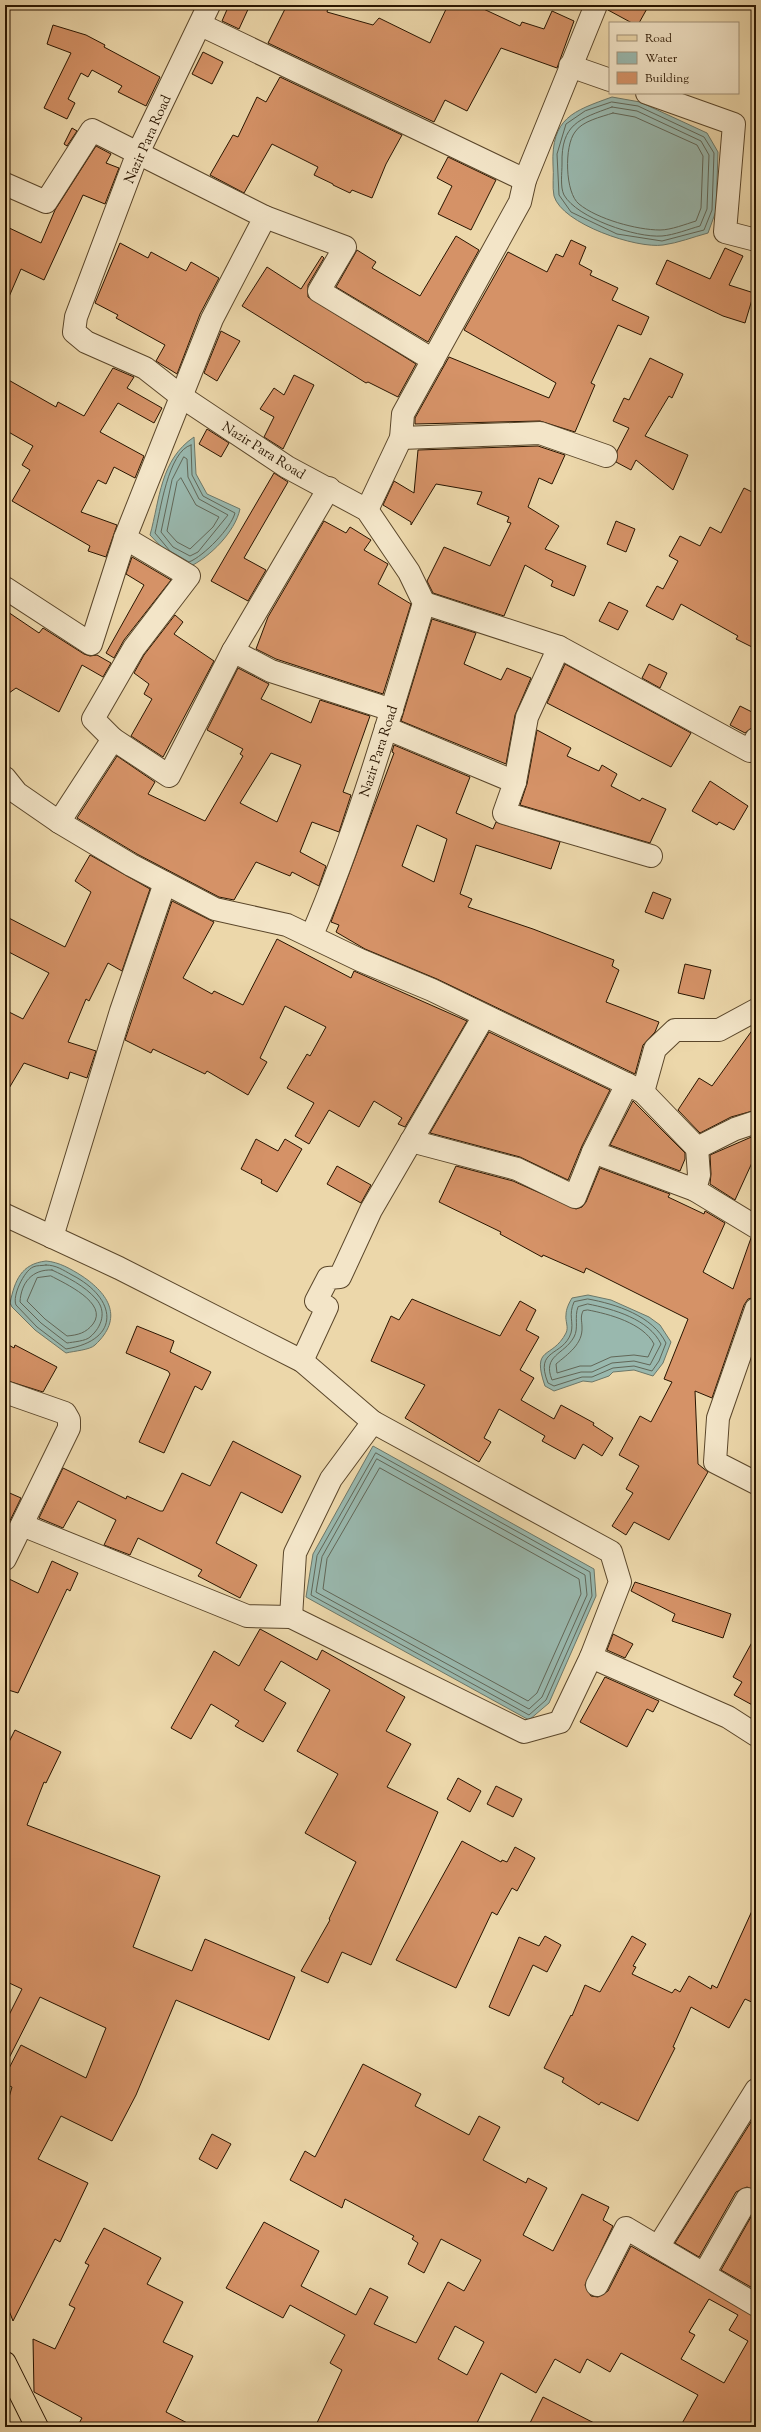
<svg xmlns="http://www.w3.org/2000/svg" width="761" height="2432" viewBox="0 0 761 2432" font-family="'Sorts Mill Goudy',serif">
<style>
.water{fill:#99b8ae;stroke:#6c7768}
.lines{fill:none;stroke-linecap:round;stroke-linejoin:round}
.shore{stroke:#616657;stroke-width:1}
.building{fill:#d59267;stroke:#291500;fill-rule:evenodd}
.minor-casing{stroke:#5a462a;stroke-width:24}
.major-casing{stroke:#291500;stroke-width:24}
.minor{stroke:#f3e5c8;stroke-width:22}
.major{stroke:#ecd7aa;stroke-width:22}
.labels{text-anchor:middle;stroke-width:4;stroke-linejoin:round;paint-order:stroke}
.street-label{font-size:14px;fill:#291500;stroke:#f3e5c8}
</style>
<rect width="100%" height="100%" fill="#ecd7aa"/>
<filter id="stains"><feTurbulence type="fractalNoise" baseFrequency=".005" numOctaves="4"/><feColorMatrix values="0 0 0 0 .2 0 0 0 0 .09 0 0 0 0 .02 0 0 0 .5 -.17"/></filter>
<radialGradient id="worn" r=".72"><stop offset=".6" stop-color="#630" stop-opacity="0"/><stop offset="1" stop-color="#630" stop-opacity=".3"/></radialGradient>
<g class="water">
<path d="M612,97L640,102L707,133L718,152L716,211L708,233C693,237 678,243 663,245C637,249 562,224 554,196C552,187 554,174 553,165C551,118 573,111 612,97Z"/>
<path d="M194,437L196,474L207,494L240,509C235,532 210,557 189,567L168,554L150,535C160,499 160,460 194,437Z"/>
<path d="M46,1261C59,1262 71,1269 82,1276C109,1294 124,1318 95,1345C90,1350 74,1351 66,1353L35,1330L12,1307L10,1303C15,1280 21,1264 46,1261Z"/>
<path d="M588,1295L611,1300L649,1317L660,1325L671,1342L663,1363L653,1376L634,1370L613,1372L609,1376L592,1382L583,1381L554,1391L545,1386C531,1345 552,1360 566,1333C569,1327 565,1321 566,1315C566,1309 569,1303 572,1298Z"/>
<polygon points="373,1446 594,1569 596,1596 549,1703 529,1720 306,1597 313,1554"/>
</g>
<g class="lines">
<g class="shore">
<polygon points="612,102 638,106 704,137 714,153 712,210 704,230 662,241 617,234 571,212 559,195 557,154 566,124 585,111"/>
<path d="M612,107L637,111L701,141L709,155L707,209L700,226C689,229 674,235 662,236C636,238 577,218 564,195C560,187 562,173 562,164C561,124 579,119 612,107Z"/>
<path d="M613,113L635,117L697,145L703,156L701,208L696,221C686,224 671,230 660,230C637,230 597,219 579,204C565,193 564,146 575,132C582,121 601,117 613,113Z"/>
<path d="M191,445L192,475L203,496L235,513C231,528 204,556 189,562L170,551L155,533C160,513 168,451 191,445Z"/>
<polygon points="184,457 187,459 188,477 199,499 228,515 198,552 190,556 173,547 161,532 172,480"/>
<polygon points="181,478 196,505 219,517 213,527 190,549 177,542 167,531 177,482"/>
<path d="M46,1265C56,1265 63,1270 72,1275C117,1298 122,1340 66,1349L37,1327L16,1305C12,1296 24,1271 33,1267C37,1265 42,1266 46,1265Z"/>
<path d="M52,1270C67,1277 85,1286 96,1299C107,1311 102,1327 90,1337C86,1341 73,1342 67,1343L41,1323L20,1302C21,1283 32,1269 52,1270Z"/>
<path d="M51,1276C64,1283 109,1303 93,1324C86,1333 78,1335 67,1336L45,1319L27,1301L37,1278Z"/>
<path d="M588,1299C616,1304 653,1316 666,1343L659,1361L652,1371L634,1366L613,1368L592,1377H582L554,1386L548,1383C534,1348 563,1357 571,1333C574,1322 568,1315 574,1302Z"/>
<path d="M588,1304C613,1309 649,1319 661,1344L650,1365L634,1361L612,1363L592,1372H581L552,1380C542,1355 564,1355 574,1337C579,1328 574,1317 578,1307Z"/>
<path d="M588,1310C609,1314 643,1323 654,1344L648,1357L634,1355L611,1357L591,1366H580L557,1373L556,1364C568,1354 583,1344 582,1327C582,1321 580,1317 583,1311Z"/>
<polygon points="376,1453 590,1572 592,1596 546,1700 529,1715 311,1595 317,1556"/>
<polygon points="377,1459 585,1575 587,1595 542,1697 529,1709 316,1592 322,1557"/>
<polygon points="380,1468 579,1579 581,1594 537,1693 528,1701 323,1589 327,1559"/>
</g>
</g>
<g class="building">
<polygon points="229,5 250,5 239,29 222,21"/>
<polygon points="287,5 318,5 328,8 327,12 373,25 379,18 430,43 448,5 475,5 520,26 522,22 544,29 552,11 574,21 557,68 501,48 467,111 445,100 434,122 268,43"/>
<polygon points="608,5 649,5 639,23 632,23 608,10"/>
<polygon points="53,25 86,35 105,45 104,47 160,77 146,106 118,92 122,86 92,70 88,77 81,73 68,99 75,103 67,119 44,108 71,53 47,44"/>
<polygon points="203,52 223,62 212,84 192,74"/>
<polygon points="280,77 402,135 386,164 372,198 352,190 350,193 333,185 333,184 314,175 318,167 272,144 244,193 210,175 233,135 238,137 257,97 266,102"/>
<polygon points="72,128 77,131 67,146 64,144"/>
<polygon points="96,146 111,154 106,163 119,168 105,204 83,195 44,280 21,269 5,306 5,226 41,243 55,210"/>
<polygon points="448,157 496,180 471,230 438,214 452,186 437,178"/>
<polygon points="456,236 479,250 428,342 336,287 357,250 376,262 372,268 420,296"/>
<polygon points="571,240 586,247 579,264 592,271 590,275 618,288 612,300 649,317 641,335 618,325 591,383 595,385 575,432 540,421 415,424 415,418 449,357 549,398 556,383 464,330 508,252 547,272 556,254 563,257"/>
<polygon points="120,243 148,258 151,252 186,271 191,262 219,278 200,314 177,374 156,361 165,345 116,318 118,315 95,303"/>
<polygon points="725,248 743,256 729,285 754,293 745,323 723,316 656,284 667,260 710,279"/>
<polygon points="322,256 324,258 308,285 308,297 416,364 398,397 368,382 366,383 242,306 267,267 301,289"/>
<polygon points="221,331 240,341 217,381 204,373"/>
<polygon points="650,358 683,374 672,398 669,396 645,436 688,455 673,490 636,460 631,470 616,462 617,451 629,428 613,421 624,398 629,400"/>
<polygon points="113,368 134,377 127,388 162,408 154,423 118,403 100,432 144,456 135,478 114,467 106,484 98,480 81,512 117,525 106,557 88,551 90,546 12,501 30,470 22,465 33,446 5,430 5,378 56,407 58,402 84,416"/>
<polygon points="294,375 314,385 283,449 264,437 274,417 260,409 274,388 284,395"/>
<polygon points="207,429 229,443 221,457 199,444"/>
<polygon points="538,446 565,455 552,484 539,478 528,507 559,526 545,549 586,566 574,596 551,586 553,581 525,565 504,616 433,593 427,581 444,547 490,566 511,523 507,522 509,517 477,504 482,492 436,484 411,525 411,522 383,505 394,481 414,493 418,450"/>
<polygon points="274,473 288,482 244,558 266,570 248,601 211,581"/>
<polygon points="744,488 756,494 756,649 736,639 738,636 681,604 673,620 646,606 657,586 663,589 678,561 669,556 680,536 700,546 710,527 721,533"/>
<polygon points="324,521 346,533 350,527 371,540 364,550 388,564 378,584 411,604 383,694 276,659 256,649 268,617"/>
<polygon points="616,521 635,529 626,552 607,544"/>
<polygon points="132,557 171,580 124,640 114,658 106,653 144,585 126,574"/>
<polygon points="609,602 628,611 618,630 599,621"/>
<polygon points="5,610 39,633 43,628 84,654 90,656 97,655 111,663 103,677 82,665 59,712 16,688 5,696"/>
<polygon points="175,615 183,622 174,634 214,661 163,757 131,736 152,699 144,694 149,684 134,673 144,655"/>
<polygon points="432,619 476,633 464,664 501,680 507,668 531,678 515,715 506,764 401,721"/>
<polygon points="565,664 691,733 671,767 547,703"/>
<polygon points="649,664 667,673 660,688 642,678"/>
<path d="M238,668L269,684L261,699L311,723L320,700L370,716L343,792L351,795L339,832L312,822L300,852L326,866L319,886L292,872L290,876L256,862L234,900L219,897L137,854L77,818L117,756L155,782L148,794L205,821L243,756L240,754L243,749L207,730ZM271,753L301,765L277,822L240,803Z"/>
<polygon points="740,706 756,714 752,728 745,733 730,725"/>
<polygon points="537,730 571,748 567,756 599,771 602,765 617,774 611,786 640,801 642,798 666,809 650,843 520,805 527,784"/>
<path d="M394,745L470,777L456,813L493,829L496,822L560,842L551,869L476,845L460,894L472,899L468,907L533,929L614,960L612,966L619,970L606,1002L659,1022L655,1032L643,1045L635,1074L437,979L365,949L336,932L339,925L331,922L394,753L392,752ZM417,825L447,839L434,882L402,866Z"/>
<polygon points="710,781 748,806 734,830 719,822 717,825 692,811"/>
<polygon points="90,855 150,889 122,971 108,963 89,1001 86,999 68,1042 96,1051 87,1078 70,1072 68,1079 24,1063 5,1095 5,1010 23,1019 49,973 5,950 5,916 65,947 91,892 75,881"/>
<polygon points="653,892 671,899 663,919 645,912"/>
<polygon points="172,901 214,922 183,978 212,994 214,991 243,1005 277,939 351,978 354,971 467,1021 405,1127 398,1124 402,1118 374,1101 359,1127 329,1110 309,1144 295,1136 314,1103 287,1088 307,1054 310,1056 326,1027 285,1006 260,1058 267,1062 248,1095 207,1071 205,1074 153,1049 151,1053 125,1040"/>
<polygon points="685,964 711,970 704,999 678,993"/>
<polygon points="756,1025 756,1110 731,1117 700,1133 678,1110 699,1078 712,1086"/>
<polygon points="489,1032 610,1090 582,1146 568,1180 520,1157 430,1133"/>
<polygon points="633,1101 685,1153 685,1159 680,1171 610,1145"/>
<polygon points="756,1135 756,1154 735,1200 710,1184 711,1174 710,1155"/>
<polygon points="256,1139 278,1151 285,1139 302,1149 277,1192 261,1183 262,1180 241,1169"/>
<polygon points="337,1166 371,1185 361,1203 327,1184"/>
<polygon points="456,1166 513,1181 576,1209 582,1207 586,1202 600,1168 670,1194 668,1197 704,1214 705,1211 725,1223 703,1272 733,1289 751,1238 756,1239 756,1297 748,1299 744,1305 712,1398 695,1391 698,1464 708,1472 669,1540 634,1522 626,1535 612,1526 633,1493 626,1489 639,1466 619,1455 640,1416 651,1422 672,1382 664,1379 688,1319 586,1268 584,1273 543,1255 542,1257 500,1234 501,1232 439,1202"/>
<polygon points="412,1299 500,1336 520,1301 536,1310 526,1330 539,1337 520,1370 534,1378 521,1400 554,1419 561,1405 594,1423 593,1425 613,1438 602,1456 583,1444 575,1459 542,1441 545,1436 499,1409 484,1438 491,1442 479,1462 405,1418 425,1385 371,1361 391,1316 399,1320"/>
<polygon points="137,1326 174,1341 170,1352 211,1372 202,1390 195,1386 164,1453 139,1442 170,1374 168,1371 126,1353"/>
<polygon points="5,1343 14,1348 15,1345 57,1367 43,1392 5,1380"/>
<polygon points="233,1441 301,1476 282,1513 241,1492 216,1543 257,1565 240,1598 198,1576 202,1570 138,1538 130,1555 104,1545 116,1520 78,1501 63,1528 39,1518 63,1468 126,1499 127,1496 160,1511 163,1511 182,1473 210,1486"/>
<polygon points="5,1491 21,1498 5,1531"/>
<polygon points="52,1561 78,1573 70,1591 67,1589 18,1693 5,1689 5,1577 38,1593"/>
<polygon points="635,1582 731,1614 723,1638 672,1621 675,1614 631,1591"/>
<polygon points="260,1629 317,1660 322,1650 405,1697 386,1731 411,1744 387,1787 438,1812 371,1965 342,1952 328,1983 301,1971 330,1920 329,1919 356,1862 305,1833 338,1774 297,1751 330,1690 281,1661 264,1690 286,1703 263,1742 235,1726 239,1721 211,1704 191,1739 171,1728 214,1651 239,1666"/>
<polygon points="613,1634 633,1644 625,1658 607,1650"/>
<polygon points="756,1635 756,1707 734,1695 742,1682 733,1677"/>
<polygon points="605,1677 659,1701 653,1712 647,1709 627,1747 580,1722"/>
<polygon points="15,1730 61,1752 46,1783 44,1782 27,1825 160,1876 133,1947 192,1971 205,1939 295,1977 269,2040 176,2000 136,2095 112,2141 61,2116 38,2159 88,2183 60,2242 55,2239 13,2321 5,2300 5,2111 12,2087 5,2084 5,2076 21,2045 86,2078 106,2028 40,1997 5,2066 5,2023 22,1989 5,1981 5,1750"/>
<polygon points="458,1778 481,1791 470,1812 447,1799"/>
<polygon points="496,1786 522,1799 513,1817 487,1804"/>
<polygon points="462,1841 501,1862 502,1860 507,1862 515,1847 535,1858 517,1891 512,1888 497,1915 492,1912 456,1988 396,1960"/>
<polygon points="756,1902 756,2004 745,1999 729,2028 691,2007 673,2047 675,2048 638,2121 601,2102 599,2105 562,2082 564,2078 544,2068 571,2015 572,2016 585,1985 600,1992 632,1936 646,1944 633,1966 636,1967 632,1974 672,1993 675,1989 680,1992 689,1976 711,1989 712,1985 717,1988"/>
<polygon points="545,1936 561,1945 547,1972 533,1965 509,2016 489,2007 519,1937 539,1946"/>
<path d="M363,2064L421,2094L415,2106L469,2135L479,2116L500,2127L483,2160L526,2183L528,2178L547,2188L523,2235L553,2251L582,2194L609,2207L603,2220L613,2226L585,2285L591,2296L598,2297L608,2291L631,2246L756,2317V2427H680L698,2395L621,2353L610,2372L587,2359L580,2373L555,2359L536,2393L501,2373L475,2427H315L342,2370L330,2363L345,2335L290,2305L283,2318L226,2288L264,2222L319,2251L301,2286L356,2315L370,2288L388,2297L374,2324L416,2343L448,2282L464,2291L481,2260L441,2239L424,2273L408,2264L418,2243L412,2239L414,2236L345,2199L342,2208L290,2180L305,2151L315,2157ZM709,2299L738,2315L729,2330L748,2341L724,2383L681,2359L695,2335L689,2332ZM455,2326L484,2342L467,2375L438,2359Z"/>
<polygon points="756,2114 756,2191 747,2187 736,2192 699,2257 675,2243"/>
<polygon points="212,2134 231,2144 217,2169 199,2159"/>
<polygon points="756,2208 756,2290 721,2270"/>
<polygon points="104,2228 161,2258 147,2284 183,2302 163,2342 193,2356 166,2412 195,2427 77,2427 82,2418 34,2392 33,2339 55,2349 75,2308 69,2305 89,2265 85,2263"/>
<polygon points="543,2397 602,2427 528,2427"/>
</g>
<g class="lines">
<defs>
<g id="minor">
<path d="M209,5L137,155L76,317L74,332L86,342L145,368L182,397L287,467L367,510L409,572L424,603C390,715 358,828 312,935"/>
<polyline points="201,25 525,180"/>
<polyline points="570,66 610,80"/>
<polyline points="647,93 734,124 725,232 756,240"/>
<polyline points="5,184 46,202 92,130 265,217 212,319 125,538 189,576 134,648 93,719 113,739 59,822"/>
<polyline points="265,217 345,247 319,291 433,360"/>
<polyline points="401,438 540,433 606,456"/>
<polyline points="367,510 401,438 403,414 520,202 525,180 596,5"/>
<polyline points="5,588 91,644 125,538"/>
<polyline points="424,603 559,647 750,751 756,739"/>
<polyline points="233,651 329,488"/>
<polyline points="386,728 515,782 504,813 651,856"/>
<polyline points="113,739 169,776 233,651 271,671 392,710"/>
<polyline points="5,778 17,793 59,822 131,865 215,909 287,925 360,960 432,990 643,1092 697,1148 735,1129 756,1122"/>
<polyline points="515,782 527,717 559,647"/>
<polyline points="627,1084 593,1152 695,1190"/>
<polyline points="643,1092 655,1049 675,1030 719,1030 756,1010"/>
<polyline points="411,1141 517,1169 575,1197 593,1152"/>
<polyline points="697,1148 699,1175 695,1190 756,1227"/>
<polyline points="5,1215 119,1268 302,1361 373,1422 611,1552 620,1582 591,1657 560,1722 524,1732 291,1617 247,1616 22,1525"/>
<polyline points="52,1237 121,1011 165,883"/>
<polyline points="756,1309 718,1418 715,1462 756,1483"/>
<polyline points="302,1361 327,1307 316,1301 328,1278 340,1277 371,1210 484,1016"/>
<polyline points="5,1392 65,1413 69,1420 69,1428 5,1559"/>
<polyline points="291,1617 295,1553 331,1479 373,1422"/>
<polyline points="591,1657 728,1717 756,1735"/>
<polyline points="658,2247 756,2090"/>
<polyline points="704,2274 747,2199"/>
<polyline points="597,2285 626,2228 756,2305"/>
</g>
<polyline id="major" points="5,2363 37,2427"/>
</defs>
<use href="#minor" class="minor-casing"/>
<use href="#major" class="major-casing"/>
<use href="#minor" class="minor"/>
<use href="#major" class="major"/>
</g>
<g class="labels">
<g class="street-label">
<text transform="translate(147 139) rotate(-66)" y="5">Nazir Para Road</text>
<text transform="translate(264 450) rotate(32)" y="5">Nazir Para Road</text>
<text transform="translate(378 751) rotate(-72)" y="5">Nazir Para Road</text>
</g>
</g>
<rect width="761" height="2432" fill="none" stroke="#ecd7aa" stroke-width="20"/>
<rect x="6" y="6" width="749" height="2420" fill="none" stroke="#291500" stroke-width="2"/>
<rect x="10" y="10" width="741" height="2412" fill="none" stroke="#291500"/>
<rect x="609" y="22" width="130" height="72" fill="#f3e5c8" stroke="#a29278"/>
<rect x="617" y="35" width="20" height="6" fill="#ecd7aa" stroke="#a29278"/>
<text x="645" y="42" font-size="12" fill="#291500">Road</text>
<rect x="617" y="52" width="20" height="12" fill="#99b8ae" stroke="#a29278"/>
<text x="645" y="62" font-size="12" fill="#291500">Water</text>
<rect x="617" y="72" width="20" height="12" fill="#d59267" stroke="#a29278"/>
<text x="645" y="82" font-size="12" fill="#291500">Building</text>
<rect width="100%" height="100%" filter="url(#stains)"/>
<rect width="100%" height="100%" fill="url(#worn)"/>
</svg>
